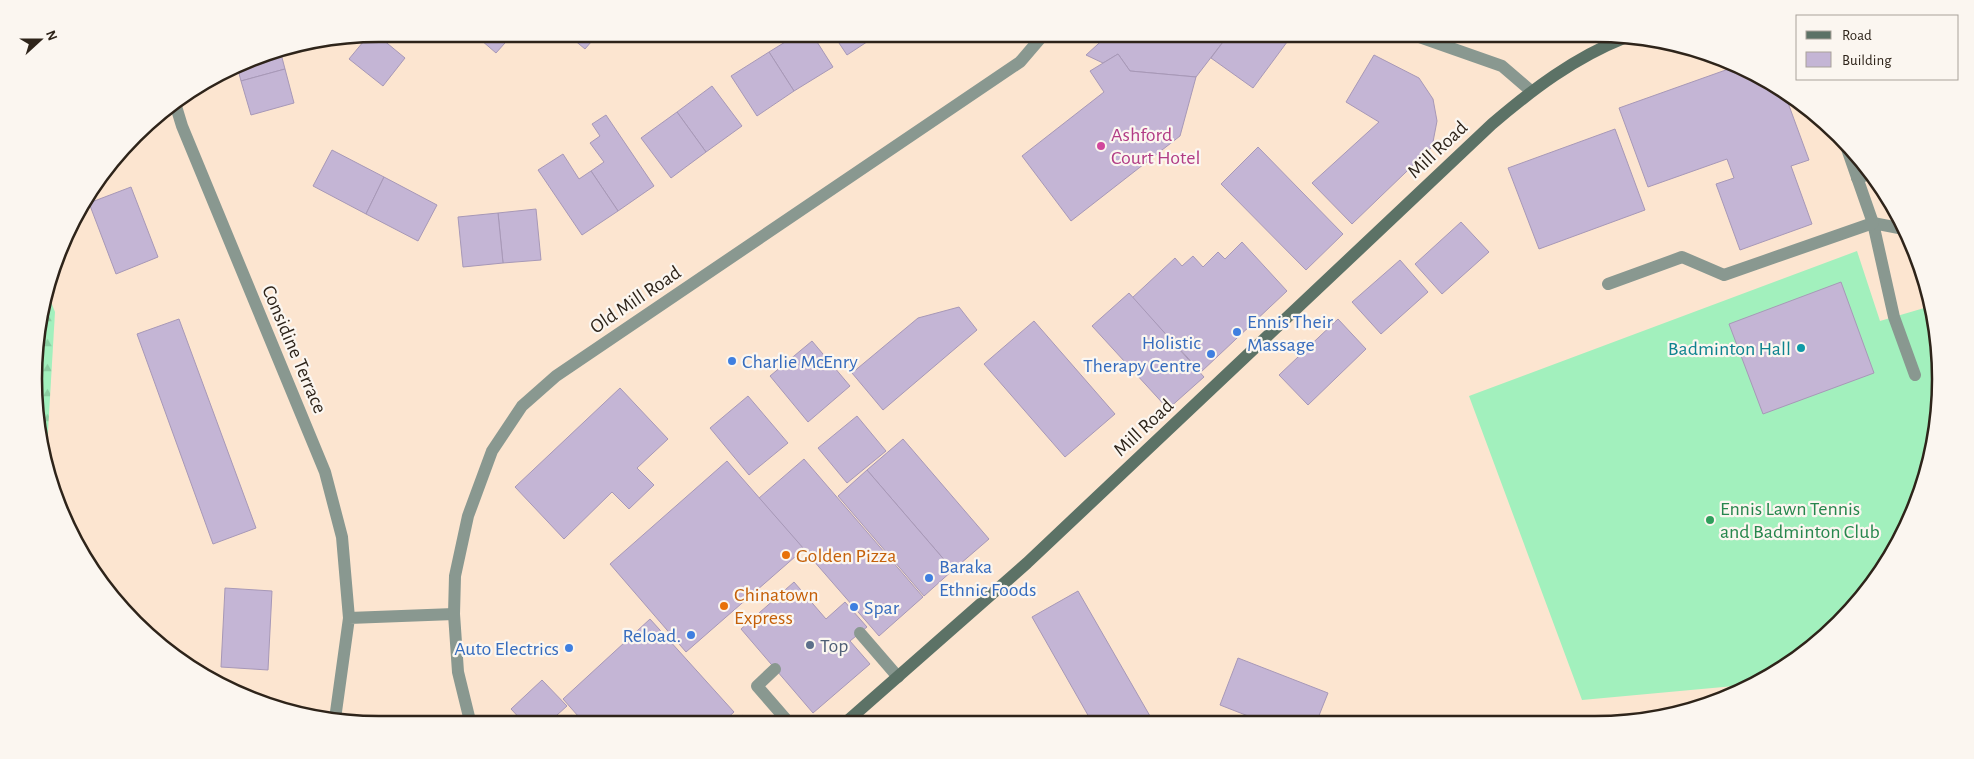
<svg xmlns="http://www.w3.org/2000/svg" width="1974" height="759" viewBox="0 0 1974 759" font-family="'Alegreya Sans',sans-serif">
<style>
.forest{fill:url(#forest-firs)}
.pitch{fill:#a2f0bd}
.building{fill:#c4b5d5;stroke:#a798b7}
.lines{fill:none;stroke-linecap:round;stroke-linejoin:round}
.service{stroke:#899890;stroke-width:12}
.minor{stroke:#899890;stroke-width:12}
.tertiary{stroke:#899890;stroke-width:12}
.secondary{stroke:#5c7266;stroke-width:12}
.hotel-dot{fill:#d1479c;stroke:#fbf6f0;stroke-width:2}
.shop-dot{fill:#3f7fe0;stroke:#fbf6f0;stroke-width:2}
.culture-dot{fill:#0f9aa8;stroke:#fbf6f0;stroke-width:2}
.leisure-dot{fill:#2e9e5b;stroke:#fbf6f0;stroke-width:2}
.food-dot{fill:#e8710a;stroke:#fbf6f0;stroke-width:2}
.service-dot{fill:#5c6f8a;stroke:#fbf6f0;stroke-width:2}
.labels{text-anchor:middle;stroke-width:4.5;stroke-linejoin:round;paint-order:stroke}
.hotel-label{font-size:20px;fill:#b23c85;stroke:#fbf6f0;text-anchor:start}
.street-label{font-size:20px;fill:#2e241a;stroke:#fbf6f0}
.shop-label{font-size:20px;fill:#366cbe;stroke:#fbf6f0;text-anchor:start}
.culture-label{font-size:20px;fill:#0d838f;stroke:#fbf6f0;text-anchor:end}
.leisure-label{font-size:20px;fill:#27864d;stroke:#fbf6f0;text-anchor:start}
.food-label{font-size:20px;fill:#c56008;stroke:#fbf6f0;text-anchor:start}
.service-label{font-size:20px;fill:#4e5e75;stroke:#fbf6f0;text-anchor:start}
.rim{fill:none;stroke:#2e241a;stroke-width:2.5}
</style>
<defs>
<pattern id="forest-firs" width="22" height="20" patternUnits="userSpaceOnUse" patternTransform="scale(1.25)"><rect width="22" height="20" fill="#a2f0bd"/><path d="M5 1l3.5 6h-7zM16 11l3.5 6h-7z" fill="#8ccea2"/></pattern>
</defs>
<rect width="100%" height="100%" fill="#fce5d0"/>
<polygon class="forest" points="47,292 55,312 46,466 40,447 37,334"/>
<polygon class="pitch" points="1857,251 1880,321 1931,306 1937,335 1939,402 1928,469 1882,571 1823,639 1756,684 1582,700 1469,396"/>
<g class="building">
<polygon points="376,34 405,58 383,86 349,59 368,36"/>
<polygon points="474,34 513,34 496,53"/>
<polygon points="567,34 598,34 585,49"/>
<polygon points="798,34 812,34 833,67 794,91 769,52"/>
<polygon points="833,34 879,34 847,55"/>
<polygon points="1109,34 1229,34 1196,77 1130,71 1118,54 1103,63 1086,55"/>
<polygon points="1229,34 1293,34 1253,88 1211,58"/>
<polygon points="280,50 285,69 241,81 237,66 268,52"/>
<polygon points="769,52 794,91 757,116 731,76"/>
<polygon points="1118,54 1130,71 1196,77 1180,136 1071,221 1022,156 1104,92 1090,71"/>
<polygon points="1374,55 1419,78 1433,99 1437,121 1432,147 1352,224 1312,183 1379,122 1346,102"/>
<polygon points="1737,66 1748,70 1784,92 1809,160 1791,166 1812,224 1740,250 1716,184 1734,178 1727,159 1648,187 1619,108"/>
<polygon points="285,69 294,103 251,115 241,81"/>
<polygon points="712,86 742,126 706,152 677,112"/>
<polygon points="677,112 706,152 671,178 641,138"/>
<polygon points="606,115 654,186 618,211 591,171 604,162 590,143 600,136 592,124"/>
<polygon points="1615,129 1645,210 1539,249 1508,168"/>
<polygon points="1258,147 1343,234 1306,270 1221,184"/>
<polygon points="332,150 384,177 366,214 313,186"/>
<polygon points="563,154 579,179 591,171 618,211 582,235 538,170"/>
<polygon points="384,177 437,205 418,241 366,214"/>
<polygon points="131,187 158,257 116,274 89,203"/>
<polygon points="536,209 541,260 503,263 498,213"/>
<polygon points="498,213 503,263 463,267 458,217"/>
<polygon points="1461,222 1489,252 1442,294 1415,264"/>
<polygon points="1242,242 1287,291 1201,372 1132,298 1175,258 1182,266 1193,256 1203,267 1218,252 1225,259"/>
<polygon points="1400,260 1428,292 1381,334 1352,302"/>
<polygon points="1841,282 1874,373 1763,414 1729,324"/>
<polygon points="1129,293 1204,377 1168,409 1092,326"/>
<polygon points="959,307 977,330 883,410 852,373 918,318"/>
<polygon points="179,319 256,528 213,544 137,334"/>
<polygon points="1338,319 1366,349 1308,405 1279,375"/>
<polygon points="1034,321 1115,414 1065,457 984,364"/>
<polygon points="812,341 850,386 808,422 770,376"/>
<polygon points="620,388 668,439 637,468 654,485 629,509 612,492 564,539 515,487"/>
<polygon points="748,396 788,443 749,475 710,428"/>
<polygon points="857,416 886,451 847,483 818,448"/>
<polygon points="903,439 989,539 953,570 867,470"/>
<polygon points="804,459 923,597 879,636 759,498"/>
<polygon points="727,461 804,549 686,652 610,564"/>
<polygon points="867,470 953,570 924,596 838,496"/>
<polygon points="794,582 826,619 845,602 867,627 850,641 870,664 813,713 741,629"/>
<polygon points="225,588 272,591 268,670 221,667"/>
<polygon points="1078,591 1154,723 1093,724 1032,617"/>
<polygon points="650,619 734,712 721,724 586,725 563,699"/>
<polygon points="1238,658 1328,693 1316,723 1266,723 1220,705"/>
<polygon points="542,680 567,706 546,725 526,725 511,709"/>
<polygon points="572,715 581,725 561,725"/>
<polygon points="743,715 751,724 733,724"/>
</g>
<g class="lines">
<g class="service">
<polyline points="1857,178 1870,174"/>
<polyline points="1904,229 1873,223 1894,317 1915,375"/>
<polyline points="1608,284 1682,257 1724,275 1873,223 1845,143"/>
<polyline points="860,633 898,677"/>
<polyline points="775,669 757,686 790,724"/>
</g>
<g class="minor">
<polyline points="1411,34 1502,66 1531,91"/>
<polyline points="175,103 182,126 325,472 342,537 349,618"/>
<polyline points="335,719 349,618 454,614"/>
</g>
<polyline class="tertiary" points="471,725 458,672 454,614 455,576 468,516 492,451 522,406 556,376 1020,62 1044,34"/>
<path class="secondary" d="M844,724L1027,563L1492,124C1533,89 1574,58 1624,38"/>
</g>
<circle class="hotel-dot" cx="1101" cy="146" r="5"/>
<g class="shop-dot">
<circle cx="1237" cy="332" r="5"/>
<circle cx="1211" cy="354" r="5"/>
<circle cx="732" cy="361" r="5"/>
<circle cx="929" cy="578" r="5"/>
<circle cx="854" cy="607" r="5"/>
<circle cx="691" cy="635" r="5"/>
<circle cx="569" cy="648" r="5"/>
</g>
<circle class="culture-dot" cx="1801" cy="348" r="5"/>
<circle class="leisure-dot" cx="1710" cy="520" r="5"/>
<g class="food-dot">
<circle cx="786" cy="555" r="5"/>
<circle cx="724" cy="606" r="5"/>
</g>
<circle class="service-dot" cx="810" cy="645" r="5"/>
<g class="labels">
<g class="hotel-label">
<text x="1111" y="141">Ashford<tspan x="1111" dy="23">Court Hotel</tspan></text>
</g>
<g class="street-label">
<text transform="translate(1437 149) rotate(-43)" y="7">Mill Road</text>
<text transform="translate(635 299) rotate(-34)" y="7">Old Mill Road</text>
<text transform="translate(295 349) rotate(67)" y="7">Considine Terrace</text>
<text transform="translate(1143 427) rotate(-43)" y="7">Mill Road</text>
</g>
<g class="shop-label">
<text x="1247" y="328">Ennis Their<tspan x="1247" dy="23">Massage</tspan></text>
<text x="1201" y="349" text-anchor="end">Holistic<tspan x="1201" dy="23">Therapy Centre</tspan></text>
<text x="742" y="368">Charlie McEnry</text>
<text x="939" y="573">Baraka<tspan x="939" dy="23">Ethnic Foods</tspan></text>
<text x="864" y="614">Spar</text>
<text x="681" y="642" text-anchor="end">Reload.</text>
<text x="559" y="655" text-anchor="end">Auto Electrics</text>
</g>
<g class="culture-label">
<text x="1791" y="355">Badminton Hall</text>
</g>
<g class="leisure-label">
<text x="1720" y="515">Ennis Lawn Tennis<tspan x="1720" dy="23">and Badminton Club</tspan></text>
</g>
<g class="food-label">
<text x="796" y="562">Golden Pizza</text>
<text x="734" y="601">Chinatown<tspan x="734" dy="23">Express</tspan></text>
</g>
<g class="service-label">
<text x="820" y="652">Top</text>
</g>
</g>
<path d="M0 0H1974V759H0ZM379 42H1595A337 337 0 0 1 1932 379V379A337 337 0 0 1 1595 716H379A337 337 0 0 1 42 379V379A337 337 0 0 1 379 42Z" fill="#fbf6f0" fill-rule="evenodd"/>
<path class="rim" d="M379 42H1595A337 337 0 0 1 1932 379V379A337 337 0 0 1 1595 716H379A337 337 0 0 1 42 379V379A337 337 0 0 1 379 42Z"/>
<rect x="1796" y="15" width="162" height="65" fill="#fbf6f0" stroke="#a9a29a"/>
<rect x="1806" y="31" width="25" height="8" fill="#5c7266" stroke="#a9a29a"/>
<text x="1842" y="40" font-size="15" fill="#2e241a">Road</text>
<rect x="1806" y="52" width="25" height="15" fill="#c4b5d5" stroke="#a9a29a"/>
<text x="1842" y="65" font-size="15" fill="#2e241a">Building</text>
<g transform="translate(40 40) rotate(69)" stroke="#fbf6f0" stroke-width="4" paint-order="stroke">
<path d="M0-4L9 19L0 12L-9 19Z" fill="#2e241a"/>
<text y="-8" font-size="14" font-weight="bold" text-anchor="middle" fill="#2e241a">N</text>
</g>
</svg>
